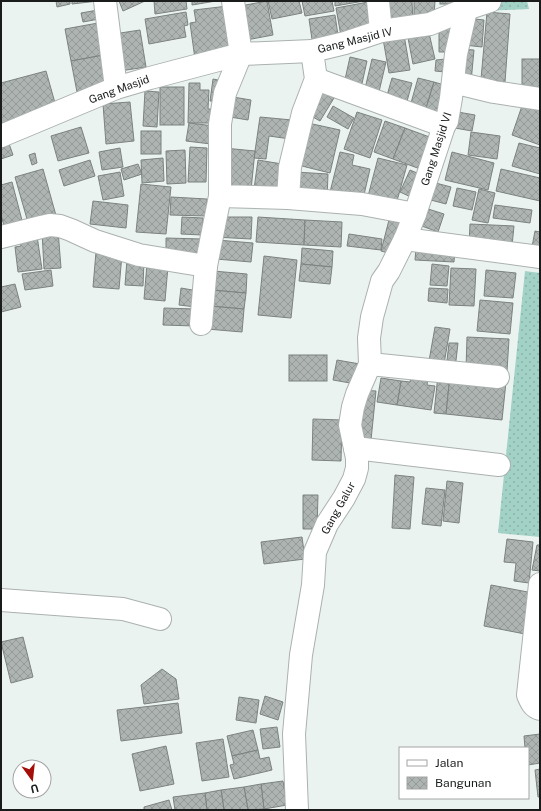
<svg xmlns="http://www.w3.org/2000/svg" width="541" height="811" viewBox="0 0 541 811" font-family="'Public Sans',sans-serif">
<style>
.grass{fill:url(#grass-dots)}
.building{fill:url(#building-cross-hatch);stroke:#7b8280}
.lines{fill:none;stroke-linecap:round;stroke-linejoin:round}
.minor-casing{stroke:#abb1b0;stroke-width:24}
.minor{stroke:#fff;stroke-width:22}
.labels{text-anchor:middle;stroke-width:3.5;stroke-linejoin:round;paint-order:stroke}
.street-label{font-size:11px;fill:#191c1b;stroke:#fff}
</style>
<defs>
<pattern id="grass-dots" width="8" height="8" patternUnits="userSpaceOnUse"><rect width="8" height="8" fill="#a2d1c6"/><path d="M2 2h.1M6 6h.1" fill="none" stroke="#8bb3aa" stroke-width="1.8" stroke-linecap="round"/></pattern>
<pattern id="building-cross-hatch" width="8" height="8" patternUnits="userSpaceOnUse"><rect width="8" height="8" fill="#adb4b2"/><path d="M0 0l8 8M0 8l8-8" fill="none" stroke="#949a98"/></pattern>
</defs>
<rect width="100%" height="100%" fill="#ebf3f1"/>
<g class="grass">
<polygon points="466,1 527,1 529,9 463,12"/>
<polygon points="525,271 540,273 540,537 498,533"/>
</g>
<g class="building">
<polygon points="56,1 70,1 70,4 57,7"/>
<polygon points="72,1 98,1 72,4"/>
<polygon points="119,1 145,1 123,11"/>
<polygon points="154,1 186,1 187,9 155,14"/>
<polygon points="192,1 216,1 192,5"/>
<polygon points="267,1 273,35 241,41 235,7"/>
<polygon points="268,1 299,1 302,13 272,19"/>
<polygon points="302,1 332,1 334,11 305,16"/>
<polygon points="335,1 364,1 335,6"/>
<polygon points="379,1 412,1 413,22 380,24"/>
<polygon points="414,1 435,1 434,15 414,15"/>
<rect x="440" y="1" width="15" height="3"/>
<polygon points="368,2 374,29 341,36 336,8"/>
<polygon points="228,6 234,54 195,59 190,23 196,22 194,10"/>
<polygon points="98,10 99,19 83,22 81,13"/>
<polygon points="186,12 188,25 184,26 186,37 149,44 145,19"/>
<polygon points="487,12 510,14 505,82 481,79"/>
<polygon points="335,15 339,42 313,46 309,19"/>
<polygon points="466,18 484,20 482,47 464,45"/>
<polygon points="98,23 104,55 71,61 65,29"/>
<polygon points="439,26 454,26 453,52 439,52"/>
<polygon points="403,29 410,70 389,73 382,33"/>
<polygon points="140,30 146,67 120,71 114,34"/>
<polygon points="429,33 435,59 413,64 408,38"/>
<polygon points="461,49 474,50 471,82 458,80"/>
<polygon points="104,55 110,86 77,92 71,61"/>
<polygon points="350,57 367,61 361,88 344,84"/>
<polygon points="372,59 386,62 378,96 364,93"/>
<polygon points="446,59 445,72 435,71 436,60"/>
<rect x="522" y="59" width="18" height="32"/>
<polygon points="46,71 57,110 1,125 1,83"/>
<polygon points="392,78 412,83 406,105 386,99"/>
<polygon points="418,78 434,82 424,115 409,110"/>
<polygon points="213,79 223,81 221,102 210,101"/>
<polygon points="434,82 451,87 442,120 424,115"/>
<polygon points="189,83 200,83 200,90 209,90 208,109 217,109 217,123 188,123"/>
<rect x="160" y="87" width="24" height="38"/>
<polygon points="319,89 334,98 320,121 304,112"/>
<polygon points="145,91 159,92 157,127 143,126"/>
<polygon points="227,96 251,100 248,120 224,116"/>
<polygon points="524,100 540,105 540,145 512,135"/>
<polygon points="130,102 134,141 106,144 103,104"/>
<polygon points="333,106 354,118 348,129 327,117"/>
<polygon points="452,111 475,115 472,131 449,127"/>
<polygon points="357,112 382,120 370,158 344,149"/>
<polygon points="260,117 292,120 290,139 269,136 266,159 254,158"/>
<polygon points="385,121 405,128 393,159 374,152"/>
<polygon points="189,123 214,126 211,144 186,141"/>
<polygon points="308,123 340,130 330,173 298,165"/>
<polygon points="81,127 89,153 58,161 51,136"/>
<polygon points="405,128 435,139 423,170 393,159"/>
<rect x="141" y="131" width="20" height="23"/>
<polygon points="471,132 500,136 497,159 468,155"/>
<polygon points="7,138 13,155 1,159 1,140"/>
<polygon points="519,143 540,148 540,174 512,166"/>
<polygon points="190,147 207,148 206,182 188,182"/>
<polygon points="120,148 123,167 102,170 99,152"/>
<polygon points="224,148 255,151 251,190 220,188"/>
<polygon points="185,150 186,183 167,184 166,151"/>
<polygon points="340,152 354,155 352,165 370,169 363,199 330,192"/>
<polygon points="452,152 494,163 488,190 445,180"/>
<polygon points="35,153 37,163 32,165 29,155"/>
<polygon points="163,158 164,181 142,183 141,160"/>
<polygon points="378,158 407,165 395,208 367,200"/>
<polygon points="90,160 95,176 64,186 59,170"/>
<polygon points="258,160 288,165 284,193 254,189"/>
<polygon points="138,164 142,174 124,180 121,169"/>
<polygon points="43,169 57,219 29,226 15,177"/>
<polygon points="501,169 540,178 540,201 496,191"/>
<polygon points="410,170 424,176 413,198 400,192"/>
<polygon points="120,172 124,196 103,200 98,176"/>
<polygon points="295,172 328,174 327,198 294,196"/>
<polygon points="428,181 451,187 446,204 423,198"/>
<polygon points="12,182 24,228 6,233 1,215 1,185"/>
<polygon points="141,184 171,187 166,234 136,232"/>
<polygon points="457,188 476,192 472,210 453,206"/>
<polygon points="479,189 495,193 488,223 472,220"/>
<polygon points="171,197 207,199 206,216 170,215"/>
<polygon points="93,201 128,205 126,228 90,224"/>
<polygon points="495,205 532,210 530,223 493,218"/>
<polygon points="425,208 444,214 438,232 419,225"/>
<polygon points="182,217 203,218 202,235 181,234"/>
<polygon points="219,217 252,217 251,239 214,237"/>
<polygon points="258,217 305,220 304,245 256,242"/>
<polygon points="305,220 342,222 341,247 304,245"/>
<polygon points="389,220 404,224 396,255 381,251"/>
<polygon points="470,224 514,226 512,246 469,244"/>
<polygon points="58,230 61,268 44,269 42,231"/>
<polygon points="535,231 540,232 540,254 531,252"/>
<polygon points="349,234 382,239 381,250 347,246"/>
<polygon points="37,236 42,269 18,272 15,247 21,246 20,238"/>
<polygon points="166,238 202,239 202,258 166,257"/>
<polygon points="217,240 253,243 251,262 216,259"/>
<polygon points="302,248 333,251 332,267 301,264"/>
<polygon points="416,248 455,249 454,262 415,260"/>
<polygon points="96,252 122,254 119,289 93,287"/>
<polygon points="264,256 297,260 291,318 258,315"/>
<polygon points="127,260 144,261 143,286 125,285"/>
<polygon points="147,264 168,266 165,301 144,299"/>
<polygon points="301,264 332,267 330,284 299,281"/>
<polygon points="432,264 449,266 447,286 430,285"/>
<polygon points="451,268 476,269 474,306 449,305"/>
<polygon points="51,270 53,286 25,290 22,274"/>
<polygon points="486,270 516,273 513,298 484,296"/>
<polygon points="213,271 247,274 246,293 211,290"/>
<polygon points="15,284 21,307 1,312 1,287"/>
<polygon points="181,288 198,291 196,307 179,305"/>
<polygon points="429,288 448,289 447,303 428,301"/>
<polygon points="211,290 246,293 244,309 209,306"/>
<polygon points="480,300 513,303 510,334 477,331"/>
<polygon points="209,306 244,309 242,332 207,329"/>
<polygon points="164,308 195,309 195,326 163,325"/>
<polygon points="435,327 450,329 444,364 429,361"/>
<polygon points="467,337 509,339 507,371 466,369"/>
<polygon points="449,343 458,343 455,369 446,369"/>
<rect x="289" y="355" width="38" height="26"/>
<polygon points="337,360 360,364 356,384 333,380"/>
<polygon points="412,374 428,377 427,385 435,386 431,410 397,405 401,381 410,382"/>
<polygon points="438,375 450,376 446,414 434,413"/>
<polygon points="450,376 506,382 502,420 446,414"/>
<polygon points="381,378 401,381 397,405 377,402"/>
<polygon points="360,390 376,391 371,440 355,438"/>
<polygon points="313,419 342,420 341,461 312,460"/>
<polygon points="395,475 414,477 410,529 392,528"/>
<polygon points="447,481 463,483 459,523 443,521"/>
<polygon points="426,488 445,490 441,526 422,524"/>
<polygon points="303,495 318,495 317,529 303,529"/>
<polygon points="302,537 305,559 264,564 261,542"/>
<polygon points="507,539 533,542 529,583 514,581 516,563 504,562"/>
<polygon points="537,545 540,545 540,571 532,570"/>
<polygon points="491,585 533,593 525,634 484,626"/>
<polygon points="23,637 33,677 11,683 1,642"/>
<polygon points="162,669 176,679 179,699 144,704 141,685"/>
<polygon points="265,696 283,702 278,720 260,714"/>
<polygon points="239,697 259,700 256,723 236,720"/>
<polygon points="178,703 182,733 121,741 117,710"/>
<polygon points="277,727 280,747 263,749 260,729"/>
<polygon points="253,730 258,750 232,756 227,736"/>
<polygon points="540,734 540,763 528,765 528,748 525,748 524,736"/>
<polygon points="223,739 229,777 202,781 196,743"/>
<polygon points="166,746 174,784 140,791 132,754"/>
<polygon points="258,750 260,759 269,757 272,770 234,779 230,765 234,764 232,756"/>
<polygon points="540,769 540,797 538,797 535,770"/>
<polygon points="283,781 287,805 264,809 261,784"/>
<polygon points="261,784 264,809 248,810 244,787"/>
<polygon points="244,787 248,810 224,810 221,790"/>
<polygon points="221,790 224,810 207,810 205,793"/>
<polygon points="205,793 207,810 175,810 173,797"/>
<polygon points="169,800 172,810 144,810 144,807"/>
</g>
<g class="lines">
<defs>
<g id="minor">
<polyline points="105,1 116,88"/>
<polyline points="233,1 241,54"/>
<polyline points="378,1 381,31"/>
<polyline points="241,54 225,93 220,124 220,196 288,198 290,167 303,113 316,79 312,51"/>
<polyline points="316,79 444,126"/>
<polyline points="453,82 494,92 540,99"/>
<polyline points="1,136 116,88 150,78 241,54 312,51 345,43 381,31 430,24 466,9 490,1"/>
<polyline points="288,198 362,204 415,214"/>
<polyline points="1,237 41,227 50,225 60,226 71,230 95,241 139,255 206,266"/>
<polyline points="405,239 540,257"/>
<polyline points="201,324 206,266 220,196"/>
<polyline points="370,364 498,377"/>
<polyline points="355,448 499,465"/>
<path d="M540,584L528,695C531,702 533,707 540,709"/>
<polyline points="1,600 123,609 160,619"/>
<polyline points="297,810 294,734 301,655 313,585 315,552 327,524 344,498 354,479 357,468 357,458 350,425 353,407 357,394 370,364 369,338 372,317 382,281 389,271 405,239 415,214 444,126 447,121 451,98 456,54 468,1"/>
</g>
</defs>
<use href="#minor" class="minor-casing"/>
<use href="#minor" class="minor"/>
</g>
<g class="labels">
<g class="street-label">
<text transform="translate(355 40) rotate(-14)" y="4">Gang Masjid IV</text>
<text transform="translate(119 89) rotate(-20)" y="4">Gang Masjid</text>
<text transform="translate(436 149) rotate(-72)" y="4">Gang Masjid VI</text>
<text transform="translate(338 508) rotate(-61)" y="4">Gang Galur</text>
</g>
</g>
<rect width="541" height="811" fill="none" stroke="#191c1b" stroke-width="4"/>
<rect x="399" y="747" width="130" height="52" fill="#ffffff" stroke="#a3a4a4"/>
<rect x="407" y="760" width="20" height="6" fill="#ffffff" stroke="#a3a4a4"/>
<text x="435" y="767" font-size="12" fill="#191c1b">Jalan</text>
<rect x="407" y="777" width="20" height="12" fill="url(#building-cross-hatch)" stroke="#a3a4a4"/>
<text x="435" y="787" font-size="12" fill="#191c1b">Bangunan</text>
<g transform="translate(32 779) rotate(165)"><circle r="19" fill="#ffffff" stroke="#a3a4a4"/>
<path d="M0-3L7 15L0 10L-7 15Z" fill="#a40e09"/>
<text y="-6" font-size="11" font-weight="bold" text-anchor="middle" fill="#191c1b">U</text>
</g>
</svg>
